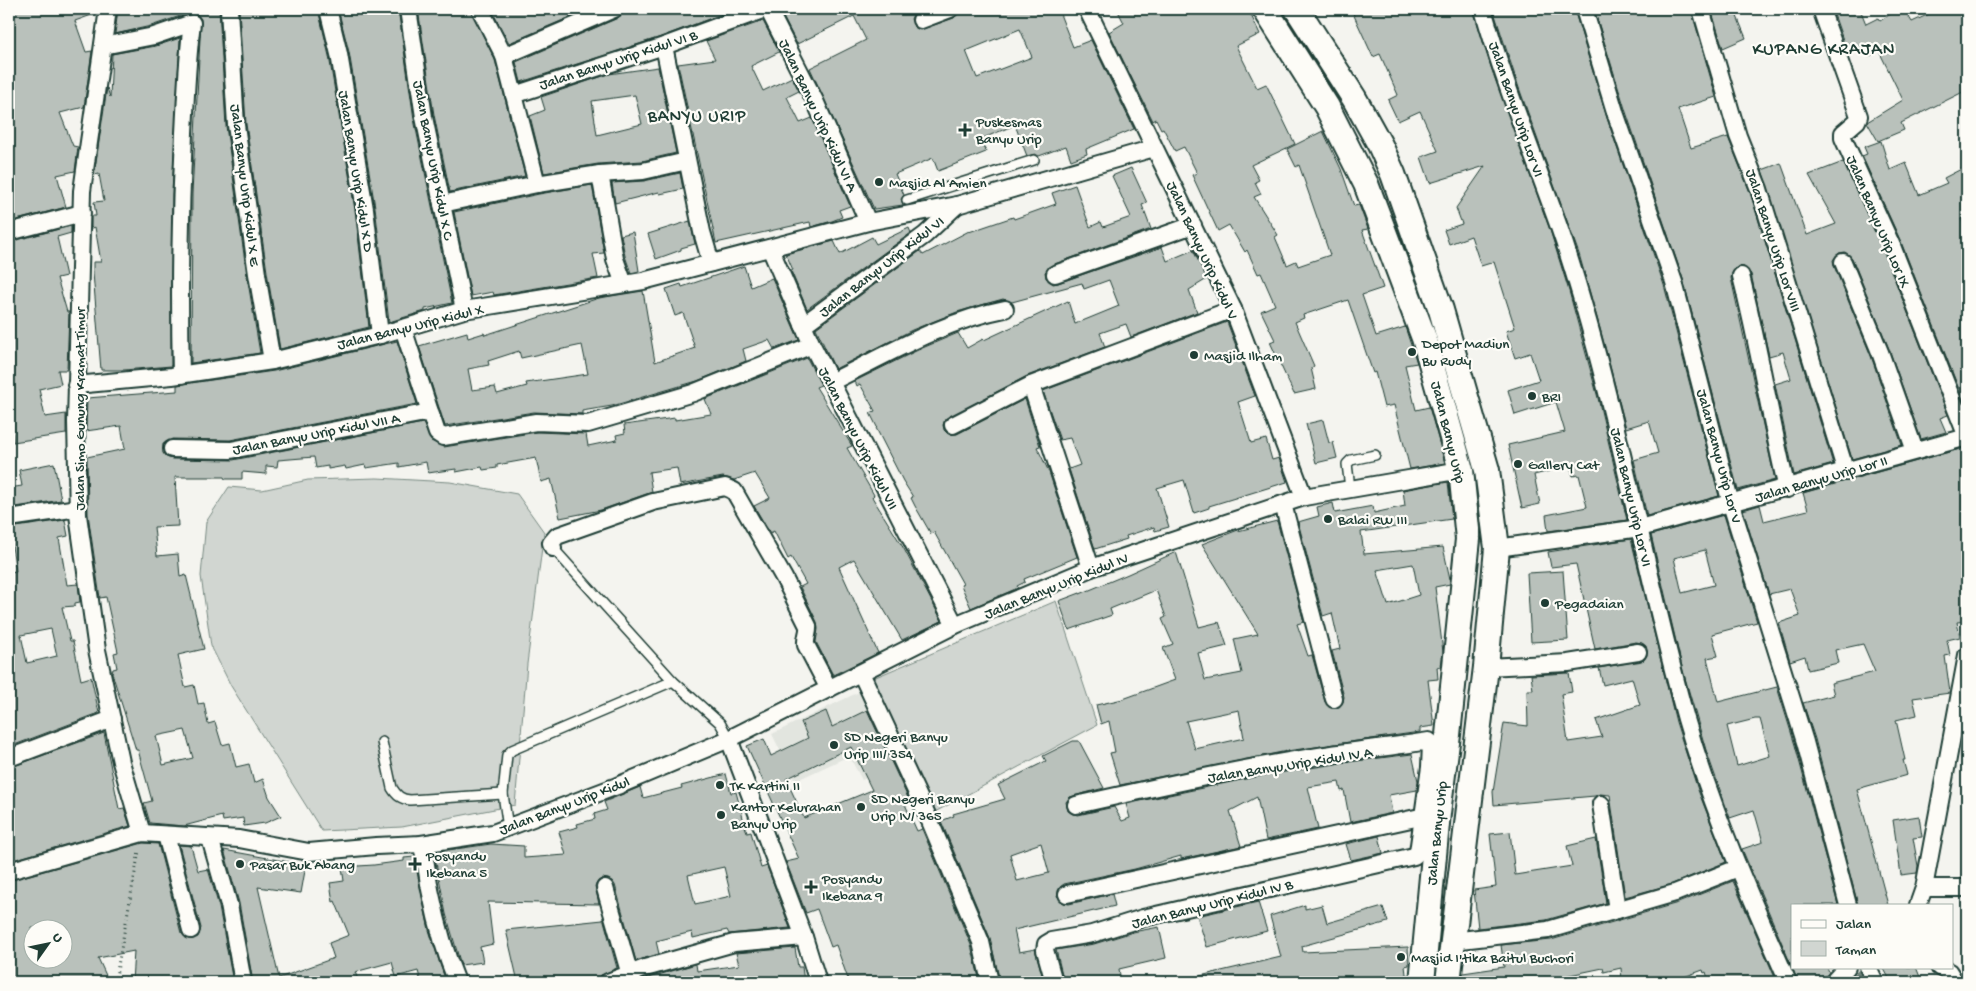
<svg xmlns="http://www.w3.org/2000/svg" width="1976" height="991" viewBox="0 0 1976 991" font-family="'Gochi Hand',sans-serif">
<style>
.built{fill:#e2e5df}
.green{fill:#d1d6d1;stroke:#788a82}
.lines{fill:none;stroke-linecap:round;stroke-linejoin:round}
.stream{stroke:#6e8179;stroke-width:5.5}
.building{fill:#b9c1bb;stroke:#1f3d34;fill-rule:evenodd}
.lane-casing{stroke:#1f3d34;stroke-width:12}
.street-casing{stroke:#1f3d34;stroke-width:20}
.secondary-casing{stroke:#1f3d34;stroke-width:28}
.path{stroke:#1f3d34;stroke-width:3;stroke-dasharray:1 4;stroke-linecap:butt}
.lane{stroke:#fdfcf7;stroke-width:9}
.street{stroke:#fdfcf7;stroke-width:16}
.secondary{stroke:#fdfcf7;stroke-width:24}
.poi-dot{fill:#1f3d34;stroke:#fdfcf7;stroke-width:2}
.labels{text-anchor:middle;stroke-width:4.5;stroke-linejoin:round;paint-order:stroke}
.street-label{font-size:15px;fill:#1f3d34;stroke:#fdfcf7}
.poi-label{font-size:15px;fill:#1f3d34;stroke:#fdfcf7;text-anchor:start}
.quarter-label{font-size:18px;letter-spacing:1px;fill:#1f3d34;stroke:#fdfcf7}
</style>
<rect width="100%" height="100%" fill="#f4f4ef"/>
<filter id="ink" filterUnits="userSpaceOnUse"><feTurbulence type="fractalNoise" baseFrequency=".02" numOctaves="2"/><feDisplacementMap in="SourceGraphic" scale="10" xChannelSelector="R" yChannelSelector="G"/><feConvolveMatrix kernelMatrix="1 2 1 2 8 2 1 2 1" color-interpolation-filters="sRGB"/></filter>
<g filter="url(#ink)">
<polygon class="built" points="863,690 899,762 862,780 849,756 795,781 772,734"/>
<g class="green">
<polygon points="377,478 450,482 517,494 544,532 527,664 515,805 402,827 322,831 231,686 211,646 201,576 206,522 229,487 262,490 308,480"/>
<polygon points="1056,601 1097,725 933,813 871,679"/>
</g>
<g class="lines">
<g class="stream">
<polyline points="1963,653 1967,632"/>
<polyline points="1849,982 1866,967"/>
</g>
</g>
<g class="building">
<polygon points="9,9 98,9 97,13 75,21 86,52 92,51 84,107 60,113 73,146 78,147 75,171 57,175 66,207 9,222"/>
<polygon points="118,9 219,9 226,126 247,276 260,353 191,363 192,194 201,19 198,15 189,13 151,26 115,34"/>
<polygon points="239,9 276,9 275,13 299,9 318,9 329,56 355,210 369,327 280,349 267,272 246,124"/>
<polygon points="338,9 398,9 414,119 452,303 425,309 425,311 389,322 375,207 349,52"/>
<polygon points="418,9 470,9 495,60 525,176 450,192 434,115"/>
<polygon points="491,9 587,9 587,10 509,43"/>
<polygon points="626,9 735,9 661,37 521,82 516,62 618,18"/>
<path d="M779,9H922L914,13L911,19L914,27L920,30L954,18L959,13L969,9H1058L1073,47L1091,40L1134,129L1086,149L1087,154L1071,160L1066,146L1039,156L1035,154L1027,156L1015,125L981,139L986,152L938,171L933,158L895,174L904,195L901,199L903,205L874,209L810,68L866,40L854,16L797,44ZM1020,29L1032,57L977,78L966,51Z"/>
<polygon points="1117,9 1248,9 1260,34 1236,46 1257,88 1266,84 1295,144 1251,165 1259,180 1255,182 1261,194 1254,197 1278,235 1275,237 1287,265 1296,261 1298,266 1330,255 1299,165 1296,167 1287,149 1323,131 1341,169 1354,206 1359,205 1368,229 1362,230 1383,288 1362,295 1376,336 1405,327 1417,363 1405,365 1416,410 1429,407 1445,463 1410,469 1394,405 1384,407 1375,372 1373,373 1348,300 1303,315 1304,318 1295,322 1314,366 1311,368 1316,389 1294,394 1270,342 1275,340 1261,311 1275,305 1261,273 1258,274 1247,250 1245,252 1229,225 1218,231 1192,175 1197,173 1184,147 1175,151 1163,128 1161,129 1156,119 1153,121 1109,32 1124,23"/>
<polygon points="1351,9 1473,9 1491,67 1550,230 1569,291 1598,398 1627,520 1548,531 1546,515 1587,507 1579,475 1573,476 1570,466 1534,475 1540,504 1522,508 1508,445 1565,432 1556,402 1515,415 1508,390 1539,380 1530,353 1515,358 1506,331 1515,328 1494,262 1481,266 1471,236 1449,244 1444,230 1462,224 1456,208 1485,166 1430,183 1421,157 1438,151 1420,111 1398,121 1388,100 1398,95 1380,54 1373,57"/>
<polygon points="1493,9 1574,9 1607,118 1664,285 1719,496 1647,516 1634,460 1658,453 1649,421 1626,428 1601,332 1579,254 1519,88"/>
<polygon points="1594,9 1691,9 1716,97 1678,109 1691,148 1728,137 1750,192 1833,464 1794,475 1775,384 1791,379 1783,352 1769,356 1751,274 1744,267 1738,266 1732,273 1731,278 1775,480 1738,490 1683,279 1626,112"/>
<polygon points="1711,9 1734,9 1746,38 1723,48"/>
<polygon points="1832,9 1860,9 1866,24 1878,18 1880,21 1898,9 1904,9 1912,22 1940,9 1967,9 1967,90 1901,123 1904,130 1878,141 1867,122 1903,100 1879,51 1868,57 1863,47 1848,54"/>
<polygon points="763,21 779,52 751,66 763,91 792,77 799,91 787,97 800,123 812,118 850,206 839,210 842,217 832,221 811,227 810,222 716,243 678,64 715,59 706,41"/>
<polygon points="180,38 172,194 171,366 124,370 101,370 93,273 93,262 101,262 95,227 91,228 91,216 96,216 94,202 104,201 99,174 94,175 107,88 110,97 112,54 156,46"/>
<path d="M658,67L676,153L642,161L598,164L544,173L530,116L545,110L541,97L609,74ZM635,95L642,124L597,135L592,101Z"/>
<polygon points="1881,141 1890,170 1906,163 1919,195 1947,183 1944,178 1967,166 1967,216 1961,219 1967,231 1966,407 1901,242 1862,156 1867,154 1864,147"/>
<polygon points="1843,162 1883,250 1948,415 1940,418 1946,432 1921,439 1889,349 1852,258 1845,252 1839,253 1833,260 1834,266 1871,356 1902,445 1852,459 1762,170 1781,163 1807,235 1836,224 1809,175"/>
<polygon points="1131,168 1147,203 1142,205 1151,229 1052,265 1045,272 1046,278 1053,284 1058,283 1162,247 1167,261 1193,250 1207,279 1189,290 1197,312 1131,337 1126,324 1100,333 1105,347 1027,376 945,419 943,425 944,430 948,434 957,434 1025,399 1040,446 1037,447 1049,472 1077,557 1024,579 1025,582 1017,586 1018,588 971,608 961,585 963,584 934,532 931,534 915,506 911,498 913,497 903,481 876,428 877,427 870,413 875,411 860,384 857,386 855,381 920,349 958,333 967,348 983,339 984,340 1068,301 1075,324 1119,306 1109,280 1084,289 1082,283 1012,302 1003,299 957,312 912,330 835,369 816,328 920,251 923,255 969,231 969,232 1013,217 1014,219 1056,204 1052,193 1075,185 1090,227 1101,222 1103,227 1131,217 1112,176"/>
<polygon points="680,173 683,189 660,194 659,192 615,203 612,183 644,181"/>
<polygon points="592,185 604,253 593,254 598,278 494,295 493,292 471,296 454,212 539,194"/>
<polygon points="690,221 695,244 681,248 681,250 656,259 648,234"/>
<polygon points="71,226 71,233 57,237 66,276 57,278 67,312 69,312 67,370 58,370 61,384 39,389 45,417 66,414 66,434 13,442 12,432 9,433 9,242"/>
<polygon points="909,228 911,233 807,309 791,271 793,270 786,254 834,241 840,254 872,237 876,244"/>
<polygon points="633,232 639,271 631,273 625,256 621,235"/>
<path d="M744,266L751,287L772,278L799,340L774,349L769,340L743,349L746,361L697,381L612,406L582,411V414L534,412L445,426L419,346L467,332L468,338L484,333L485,335L599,298L643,291L655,362L695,348L683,313L675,316L666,289L681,284L682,287ZM582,345L588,374L526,383L527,386L497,394L495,387L472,390L468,369L489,365L488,361L519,351L521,358Z"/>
<polygon points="1227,322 1255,396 1238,402 1251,443 1266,439 1272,460 1279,458 1287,482 1209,506 1209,508 1194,513 1184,480 1157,488 1169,527 1155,531 1154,527 1126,536 1127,539 1095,549 1069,469 1080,465 1070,438 1060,440 1043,391"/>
<path d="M397,341L417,404L230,440L172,439L163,444V453L166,457L172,459L233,460L423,423L431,441L444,447L537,432L586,434L588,446L617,440L616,435L625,433L624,425L675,418V420L711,414L705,399L807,358L821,385L816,387L852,446L847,448L874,495L872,497L904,549L942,621L902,640L854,559L839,567L878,653L833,675L816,642L818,629L817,622L800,587L806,584L791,557L788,559L774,531L770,533L754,506L770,498L755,473L734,480L723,477L680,485L677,468L649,472L652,492L601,510L560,518L551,479L541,482L536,458L497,465V468L483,470L482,467L456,472V469L428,473L426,462L399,467V463L366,468L365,465L346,469L345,466L328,469V466L316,468L314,457L278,460L277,467L266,466V474L242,472V479H225L224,477H175L178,526L154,527L157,556L178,554L180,577L186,575L204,649L178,655L185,687L194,685L198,704L204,703L208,724L215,722L222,745L230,743L236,767L249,764L254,783L263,779L269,797L281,816L265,823L244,826L243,818L223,821L222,816L184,826L150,823L144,803L152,801L146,779L138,750H136L112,673L113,669L117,668L114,653L118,652L106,597L100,598L88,514L87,457L125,449L121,426L86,431L87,398L177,391V385L274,371ZM185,730L193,758L163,765L156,736Z"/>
<polygon points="1323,420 1329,443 1333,442 1337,458 1316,463 1306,424"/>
<polygon points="1967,447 1967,577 1963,578 1967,598 1967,602 1965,603 1967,621 1957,622 1960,637 1947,640 1950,655 1945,656 1950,693 1913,698 1917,715 1896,720 1905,760 1903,760 1907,775 1857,789 1888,905 1858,905 1815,739 1803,703 1834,695 1831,683 1875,672 1863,644 1835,650 1838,663 1808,670 1805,656 1790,661 1779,623 1800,616 1790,589 1769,594 1743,510 1760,505 1764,521 1808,510 1803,493"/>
<polygon points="54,463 61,500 9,508 9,488 22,486 19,470"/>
<path d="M1448,482L1452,519L1361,532L1364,554L1443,547L1450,579V584L1435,587L1443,652L1441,666L1437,667L1438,679L1428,680L1434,726L1420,728V732L1287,751L1120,785L1110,753L1115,752L1109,721L1101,724L1096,705L1123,699L1175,680L1163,648L1173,644L1162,619L1166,617L1156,590L1110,609L1112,615L1069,630L1059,601L1080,593V594L1128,574L1176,552L1199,627L1219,622L1227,646L1198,653L1205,680L1242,673L1234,639L1258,634L1202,544L1238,530V531L1277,521L1304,622L1297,624L1308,656L1312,655L1325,702L1331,708H1337L1343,702L1344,697L1332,651L1340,649L1332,613L1323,616L1298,522L1319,516L1317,507L1333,503L1335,513L1373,506L1374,513L1405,506L1403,490ZM1413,564L1419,595L1388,605L1377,570ZM1239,710L1244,738L1195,749L1186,721Z"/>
<path d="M1724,515L1757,622L1712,634L1718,656L1707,658L1718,702L1777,687L1795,745L1838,905H1792V967L1742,849L1763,842L1754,810L1730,818L1706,750L1683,671L1651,535ZM1705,550L1714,585L1682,593L1674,558ZM1755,719H1760L1770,756L1737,766L1727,726Z"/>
<path d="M65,520L68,536L59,538L67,585L78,584L80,602L75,603V606L62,607L70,641H73L81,680L91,677L99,713L9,747V572L16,571L9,528ZM51,629L57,656L27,663L21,635Z"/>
<polygon points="1631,539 1676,722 1698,790 1726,862 1672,884 1625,897 1610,795 1600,794 1595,796 1494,805 1493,792 1504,723 1528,726 1527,690 1533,690 1531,675 1569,673 1572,692 1561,694 1568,742 1602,737 1596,720 1640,705 1632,678 1603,685 1599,668 1644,660 1647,655 1646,646 1642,643 1636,642 1595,649 1576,564 1551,567 1548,552"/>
<polygon points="1563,571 1568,640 1531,642 1527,573"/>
<path d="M867,710L909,800L904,802L917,831L922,829L971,945L980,982H849L836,945L831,947L817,909L806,913L786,862L799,859L747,746L764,739L771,756L773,755L808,738L801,722L826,711L832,727ZM851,747L872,790L804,818L786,779Z"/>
<polygon points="104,733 119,809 124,808 130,826 9,861 9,768"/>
<path d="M1073,741H1079L1104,788L1070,797L1066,802L1068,811L1073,814L1078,815L1114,807L1122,821L1130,818L1126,804L1260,776L1348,762L1412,754L1418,781L1417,790L1389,795L1392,813L1350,822L1344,790L1341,791L1339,782L1308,787L1318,829L1266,840L1257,797L1230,811L1241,846L1181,859V856L1135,869L1064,884L1060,887L1057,896L1064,903L1069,904L1112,894L1115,906L1014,930L1019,952L1035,949L1044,982H1000L990,938L941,821L954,816L953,814L1005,799L998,785L1046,761L1043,756ZM1041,843L1049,873L1017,881L1010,854Z"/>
<path d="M726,774L731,793L736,792L747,833L751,832L761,868L767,866L790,928L729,934L727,930L693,938L692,932L656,941L659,954L636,961L615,885L612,881L603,878L598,881L595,886L599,904L488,902L493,944L480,947L483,962L461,965L446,914L434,852L491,844L524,846V858L566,855L559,832L578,827L577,824L595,819L594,814L607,810L604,802L640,787L643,798L682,788L681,786ZM724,867L731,896L695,904L688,875Z"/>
<polygon points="1919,816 1922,837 1913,838 1918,866 1917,873 1901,875 1893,820"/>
<polygon points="1510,832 1515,875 1572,866 1567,846 1596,839 1606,903 1546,920 1478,928 1474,890 1496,887 1490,834"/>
<polygon points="1379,836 1383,853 1351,860 1346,844"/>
<path d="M143,843L158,844L181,933L188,939L198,937L201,928L179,845L191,846L198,871L208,869L219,907L233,982H163L162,978L144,982H132L134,951L98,958L109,982H9V881ZM32,928H62V958H32Z"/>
<polygon points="224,850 306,865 301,893 258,887 279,978 334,958 329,943 349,935 335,901 333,902 330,883 344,881 342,867 374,865 404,861 404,858 414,857 429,930 446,982 421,982 418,971 396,977 392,962 355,972 359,982 253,982 239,903"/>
<polygon points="1733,881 1777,982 1709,982 1706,972 1704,973 1703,970 1670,982 1622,982 1621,968 1604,972 1603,968 1565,976 1566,982 1546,982 1546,977 1511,982 1464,982 1463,973 1504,967 1501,945 1551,940 1678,903"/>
<polygon points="1258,902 1267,931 1207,947 1197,916"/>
<polygon points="1305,905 1305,909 1322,905 1327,923 1383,907 1388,922 1302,946 1303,952 1408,947 1409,965 1405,966 1407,982 1201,982 1200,976 1281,957 1270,916"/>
<polygon points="603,917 617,968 601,975 598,982 518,982 506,930 603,920"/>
<polygon points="1159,927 1166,958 1119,969 1121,982 1064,982 1056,950 1094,944 1133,932"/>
<polygon points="795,948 798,967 802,967 804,982 642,982 642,980 648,978 696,964 697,971 739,965 736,953"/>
<polygon points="1792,967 1827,967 1829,972 1823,982 1798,982"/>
<polygon points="1883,967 1916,967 1922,982 1891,982"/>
</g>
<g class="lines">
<defs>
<g id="lane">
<polyline points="907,200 1034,160"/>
<polyline points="1350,488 1347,464 1351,460 1375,455"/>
<polyline points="553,548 673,681 720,723 729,739"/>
<path d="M382,742L392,788C397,796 401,799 410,800L503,794"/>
<polyline points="508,828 503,794 507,755 512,750 673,681"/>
</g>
<g id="street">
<polyline points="108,9 82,191 76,422 78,515 97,650 121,762 142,833"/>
<polyline points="229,9 236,125 257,274 272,361"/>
<polyline points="328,9 339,54 365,209 380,335"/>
<polyline points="408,9 424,117 464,310"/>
<polyline points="480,9 504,56 514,95 664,46 765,9"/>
<polyline points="768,9 815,101 868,222"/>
<polyline points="1087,9 1233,309 1304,497"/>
<path d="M1483,9C1504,83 1533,154 1559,227C1573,267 1585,309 1596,350C1629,472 1652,597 1686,719C1712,810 1750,896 1788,982"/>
<polyline points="1584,9 1616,115 1674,282 1731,504 1805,742 1848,905"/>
<polyline points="1701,9 1738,136 1759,189 1846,472"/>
<polyline points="1821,9 1859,116 1857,121 1843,133 1843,138 1892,246 1967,437"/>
<polyline points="921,20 950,9"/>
<path d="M103,46L154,36L192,23C187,60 186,96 184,133C180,215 179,293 181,375"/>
<polyline points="664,46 702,232 711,263"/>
<polyline points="504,56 614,9"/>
<polyline points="514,95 537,184"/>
<polyline points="600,174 643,171 687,161"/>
<polyline points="442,204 537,184 600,174 615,259 624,284"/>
<polyline points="9,232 82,213"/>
<polyline points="770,248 812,345 955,625"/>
<polyline points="1843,262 1880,352 1915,451"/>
<polyline points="1055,274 1193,225"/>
<path d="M1741,276C1759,346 1770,418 1787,489"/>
<polyline points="803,325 925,235 957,205"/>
<polyline points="403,328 430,412"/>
<path d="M831,382C888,354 943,321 1005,309"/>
<polyline points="76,385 172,376 272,361 380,335 464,310 643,281 868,222 957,205 1154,148"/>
<polyline points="1031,385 1091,568"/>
<polyline points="953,425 1031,385 1233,309"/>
<polyline points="172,449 231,450 430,412 437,433 443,437 536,422 588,424 693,393 812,345"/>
<polyline points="1283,504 1334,699"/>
<polyline points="9,518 78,508"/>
<path d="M553,548L551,543L557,536L653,502L725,487L734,491L784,578L808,626C809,632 805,638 806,645L829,689"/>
<polyline points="1497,548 1640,528 1967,437"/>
<polyline points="1486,667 1568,663 1638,652"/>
<polyline points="861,673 929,819 981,942 990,982"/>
<polyline points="729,739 804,937 818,982"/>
<polyline points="9,758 112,719"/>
<polyline points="1601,804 1617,910"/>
<polyline points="166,835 191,930"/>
<polyline points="210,838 229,905 243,982"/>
<path d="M421,844C427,861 427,877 431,894C437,924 445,953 457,982"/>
<polyline points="9,871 142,833 239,839 309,852 376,846 421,844 493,833 617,786 729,739 955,625 1091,568 1304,497 1461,470"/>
<polyline points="605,888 632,982"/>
<polyline points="1924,888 1967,888"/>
<polyline points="1067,894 1434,814"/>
<polyline points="1918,905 1924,888 1967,655"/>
<polyline points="1452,941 1548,930 1675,893 1738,868"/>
<polyline points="1868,967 1875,982"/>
<polyline points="1939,967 1949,972 1955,982"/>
<polyline points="608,982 645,968 734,943 804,937"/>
<path d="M1054,982L1045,950L1046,944L1051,941L1092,934L1143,918L1414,856L1418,852L1430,767L1431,743L1429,741C1392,747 1356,750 1319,756C1237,769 1157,787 1076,805"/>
<polyline points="1833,982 1847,967"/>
</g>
<g id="secondary">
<polyline points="1265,9 1327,107 1366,184 1424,338 1461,470 1468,539 1448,735 1438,813 1422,982"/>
<polyline points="1297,9 1354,98 1380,145 1393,174 1441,310 1487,470 1497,548 1486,667 1448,982"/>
</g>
</defs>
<use href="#lane" class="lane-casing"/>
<use href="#street" class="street-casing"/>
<use href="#secondary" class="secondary-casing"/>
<polyline class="path" points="115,982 139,851"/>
<use href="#lane" class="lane"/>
<use href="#street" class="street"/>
<use href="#secondary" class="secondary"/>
</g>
</g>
<g class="poi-dot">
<path d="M962.5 122.5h5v5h5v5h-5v5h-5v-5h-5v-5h5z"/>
<circle cx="879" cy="182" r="5"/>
<circle cx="1412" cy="352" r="5"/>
<circle cx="1194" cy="355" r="5"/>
<circle cx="1532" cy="396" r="5"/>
<circle cx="1518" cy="464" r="5"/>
<circle cx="1328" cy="519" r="5"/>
<circle cx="1545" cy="603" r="5"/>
<circle cx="834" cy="745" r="5"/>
<circle cx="720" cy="785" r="5"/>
<circle cx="861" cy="807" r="5"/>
<circle cx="721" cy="815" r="5"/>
<circle cx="240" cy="864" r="5"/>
<path d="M412.5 856.5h5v5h5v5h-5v5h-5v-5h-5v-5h5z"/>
<path d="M808.5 879.5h5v5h5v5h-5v5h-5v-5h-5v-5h5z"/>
<circle cx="1401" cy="957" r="5"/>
</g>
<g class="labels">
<g class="street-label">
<text transform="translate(618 59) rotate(-18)" y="5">Jalan Banyu Urip Kidul VI B</text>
<text transform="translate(1517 109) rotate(71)" y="5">Jalan Banyu Urip Lor VI</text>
<text transform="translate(819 115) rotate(65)" y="5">Jalan Banyu Urip Kidul VI A</text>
<text transform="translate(434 160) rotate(79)" y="5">Jalan Banyu Urip Kidul X C</text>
<text transform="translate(357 171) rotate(81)" y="5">Jalan Banyu Urip Kidul X D</text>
<text transform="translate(246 185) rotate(83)" y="5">Jalan Banyu Urip Kidul X E</text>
<text transform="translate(1879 221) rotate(67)" y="5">Jalan Banyu Urip Lor IX</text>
<text transform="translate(1774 240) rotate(72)" y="5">Jalan Banyu Urip Lor VIII</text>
<text transform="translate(1203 250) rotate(65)" y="5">Jalan Banyu Urip Kidul V</text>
<text transform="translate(881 266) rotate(-38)" y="5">Jalan Banyu Urip Kidul VI</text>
<text transform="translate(410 326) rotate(-14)" y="5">Jalan Banyu Urip Kidul X</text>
<text transform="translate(79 409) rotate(-90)" y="5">Jalan Simo Gunung Kramat Timur</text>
<text transform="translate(1449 432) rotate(76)" y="5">Jalan Banyu Urip</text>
<text transform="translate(316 433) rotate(-11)" y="5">Jalan Banyu Urip Kidul VII A</text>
<text transform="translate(859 438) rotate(63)" y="5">Jalan Banyu Urip Kidul VII</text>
<text transform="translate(1720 456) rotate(75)" y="5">Jalan Banyu Urip Lor V</text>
<text transform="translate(1821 478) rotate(-16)" y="5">Jalan Banyu Urip Lor II</text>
<text transform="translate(1632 497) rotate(77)" y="5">Jalan Banyu Urip Lor VI</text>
<text transform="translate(1056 585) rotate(-22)" y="5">Jalan Banyu Urip Kidul IV</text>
<text transform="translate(1290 764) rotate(-9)" y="5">Jalan Banyu Urip Kidul IV A</text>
<text transform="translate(564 805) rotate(-21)" y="5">Jalan Banyu Urip Kidul</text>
<text transform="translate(1436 833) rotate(-84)" y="5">Jalan Banyu Urip</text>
<text transform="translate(1212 903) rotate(-14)" y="5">Jalan Banyu Urip Kidul IV B</text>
</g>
<g class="poi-label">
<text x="976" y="126">Puskesmas<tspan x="976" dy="17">Banyu Urip</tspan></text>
<text x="889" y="187">Masjid Al Amien</text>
<text x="1422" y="348">Depot Madiun<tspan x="1422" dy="17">Bu Rudy</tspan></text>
<text x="1204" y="360">Masjid Ilham</text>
<text x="1542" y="401">BRI</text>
<text x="1528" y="469">Gallery Cat</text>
<text x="1338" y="524">Balai RW III</text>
<text x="1555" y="608">Pegadaian</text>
<text x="844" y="741">SD Negeri Banyu<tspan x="844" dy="17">Urip III/ 354</tspan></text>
<text x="730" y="790">TK Kartini II</text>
<text x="871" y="803">SD Negeri Banyu<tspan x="871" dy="17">Urip IV/ 365</tspan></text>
<text x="731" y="811">Kantor Kelurahan<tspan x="731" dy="17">Banyu Urip</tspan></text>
<text x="426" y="860">Posyandu<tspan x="426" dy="17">Ikebana 5</tspan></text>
<text x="250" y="869">Pasar Buk Abang</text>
<text x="822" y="883">Posyandu<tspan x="822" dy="17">Ikebana 9</tspan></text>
<text x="1411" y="962">Masjid I'tika Baitul Buchori</text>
</g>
<g class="quarter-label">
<text x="1824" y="54">KUPANG KRAJAN</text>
<text x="697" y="121">BANYU URIP</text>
</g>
</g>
<rect width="1976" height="991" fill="none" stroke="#fdfcf7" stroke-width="30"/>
<rect x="15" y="15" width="1946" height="961" fill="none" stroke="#1f3d34" stroke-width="2" filter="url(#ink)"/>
<rect x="1791" y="904" width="162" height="65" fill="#fdfcf7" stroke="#a4b0a9"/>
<rect x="1801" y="920" width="25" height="8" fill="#fdfcf7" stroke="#a4b0a9"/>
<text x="1836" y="928" font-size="15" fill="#1f3d34">Jalan</text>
<rect x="1801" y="941" width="25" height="15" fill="#d1d6d1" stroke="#a4b0a9"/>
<text x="1836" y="954" font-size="15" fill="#1f3d34">Taman</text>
<g transform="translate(48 944) rotate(57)"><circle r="24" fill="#fdfcf7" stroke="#a4b0a9"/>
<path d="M0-4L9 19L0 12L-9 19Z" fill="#1f3d34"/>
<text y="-8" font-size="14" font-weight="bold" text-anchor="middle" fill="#1f3d34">U</text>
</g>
</svg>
